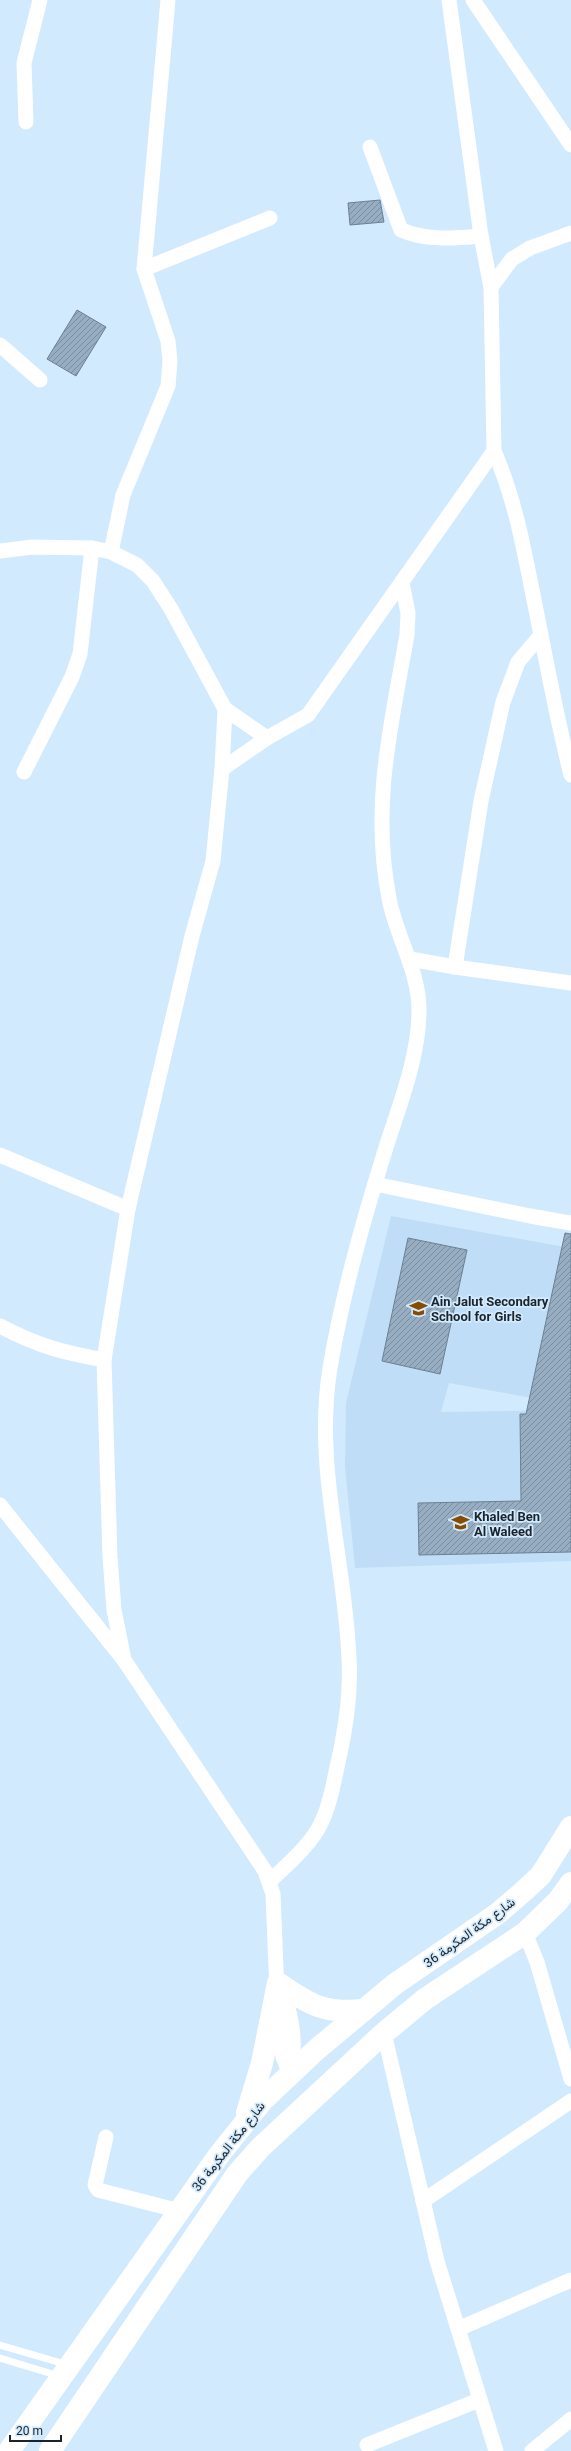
<svg xmlns="http://www.w3.org/2000/svg" width="571" height="2451" viewBox="0 0 571 2451" font-family="Roboto,Vazirmatn,sans-serif">
<style>
.built{fill:#c0ddf7}
.building{fill:url(#building-hatch);stroke:#6b8092}
.lines{fill:none;stroke-linecap:round;stroke-linejoin:round}
.lane{stroke:#fff;stroke-width:7}
.street{stroke:#fff;stroke-width:15}
.primary{stroke:#fff;stroke-width:22}
.labels{text-anchor:middle;stroke-width:3.5;stroke-linejoin:round;paint-order:stroke}
.poi-label{font-size:13px;font-weight:bold;fill:#1b232b;stroke:#d2eafe;text-anchor:start}
.street-label{font-size:13px;fill:#1b232b;stroke:#d2eafe}
</style>
<defs>
<pattern id="building-hatch" width="6" height="6" patternUnits="userSpaceOnUse"><rect width="6" height="6" fill="#97adc1"/><path d="M-1 1l2-2M0 6l6-6M5 7l2-2" fill="none" stroke="#7a8c9d"/></pattern>
</defs>
<rect width="100%" height="100%" fill="#d2eafe"/>
<polygon class="built" points="391,1216 571,1248 571,1405 449,1383 441,1412 571,1410 571,1561 355,1568 345,1467 346,1403"/>
<g class="building">
<polygon points="380,200 384,222 350,225 348,203"/>
<polygon points="77,310 106,327 76,376 47,359"/>
<polygon points="565,1233 571,1234 571,1552 419,1555 418,1503 521,1501 520,1414 526,1414"/>
<polygon points="408,1238 467,1250 440,1374 382,1361"/>
</g>
<g class="lines">
<g class="lane">
<polyline points="0,2345 68,2365"/>
<polyline points="0,2358 59,2376"/>
</g>
<g class="street">
<path d="M449,0L481,236L491,287L494,451C513,494 522,539 531,585C544,648 555,712 571,775"/>
<polyline points="473,0 571,145"/>
<polyline points="26,122 24,63 40,0"/>
<path d="M370,147L401,230C427,241 454,238 481,236"/>
<polyline points="144,269 270,218"/>
<polyline points="491,287 512,259 530,248 571,233"/>
<polyline points="0,345 40,380"/>
<polyline points="0,551 32,547 92,548 111,552 137,565 153,581 171,609 225,709 222,769 213,861 192,936 128,1209 104,1360 110,1557 114,1610 124,1660"/>
<polyline points="111,552 123,495 168,386 170,361 168,341 144,269 168,0"/>
<polyline points="225,709 267,738"/>
<polyline points="222,769 267,738 308,715 494,451"/>
<polyline points="24,772 72,677 80,654 92,548"/>
<polyline points="410,959 455,967 571,983"/>
<polyline points="455,967 481,801 503,702 518,662 541,635"/>
<polyline points="0,1155 128,1209"/>
<polyline points="375,1184 530,1216 571,1223"/>
<path d="M0,1326C38,1346 61,1352 104,1360"/>
<polyline points="0,1505 124,1660 265,1871 273,1894 277,1992"/>
<path d="M270,1881C287,1865 306,1849 318,1829C328,1812 333,1787 337,1767C345,1733 351,1693 349,1658C345,1560 314,1466 330,1368C342,1296 362,1224 384,1154C398,1108 419,1059 419,1010C419,970 396,937 389,898C371,805 391,726 407,635L408,613L402,583"/>
<polyline points="525,1933 537,1962 571,2079"/>
<path d="M279,1984C292,2010 297,2044 290,2073"/>
<polyline points="276,2014 283,2057 290,2074"/>
<polyline points="384,2033 437,2261 496,2451"/>
<polyline points="106,2137 95,2185 98,2190 180,2211"/>
<polyline points="423,2201 571,2101"/>
<polyline points="458,2329 571,2280"/>
<polyline points="367,2445 479,2400"/>
<polyline points="532,2451 571,2419"/>
</g>
<g class="primary">
<path d="M247,2113L262,2063L278,1983C310,2005 325,2014 364,2010"/>
<polyline points="9,2451 219,2155 263,2100 316,2050 395,1984 497,1914 524,1891 541,1875 571,1827"/>
<polyline points="50,2451 237,2174 260,2148 384,2033 425,1999 525,1933 558,1901 571,1883"/>
</g>
</g>
<defs>
<symbol id="school-bare" viewBox="-9 -9 18 18"><path d="M0-5L7-2L0 1L-7-2ZM-4 1L0 2.5L4 1V4Q0 6-4 4Z" fill="#864d00" stroke="#d2eafe" stroke-width="2.5" paint-order="stroke"/></symbol>
</defs>
<g fill-rule="evenodd">
<use href="#school-bare" x="406" y="1296" width="25" height="25"/>
<use href="#school-bare" x="448" y="1510" width="25" height="25"/>
</g>
<g class="labels">
<g class="poi-label">
<text x="431" y="1306">Ain Jalut Secondary<tspan x="431" dy="15">School for Girls</tspan></text>
<text x="474" y="1521">Khaled Ben<tspan x="474" dy="15">Al Waleed</tspan></text>
</g>
<g class="street-label">
<text transform="translate(469 1932) rotate(-36)" y="5">شارع مكة المكرمة 36</text>
<text transform="translate(228 2146) rotate(-52)" y="5">شارع مكة المكرمة 36</text>
</g>
</g>
<path d="M10 2435v6h51v-6" fill="none" stroke="#1b232b" stroke-width="2"/>
<text x="16" y="2435" font-size="12" fill="#1b232b" stroke="#d2eafe" stroke-width="3" paint-order="stroke">20 m</text>
</svg>
